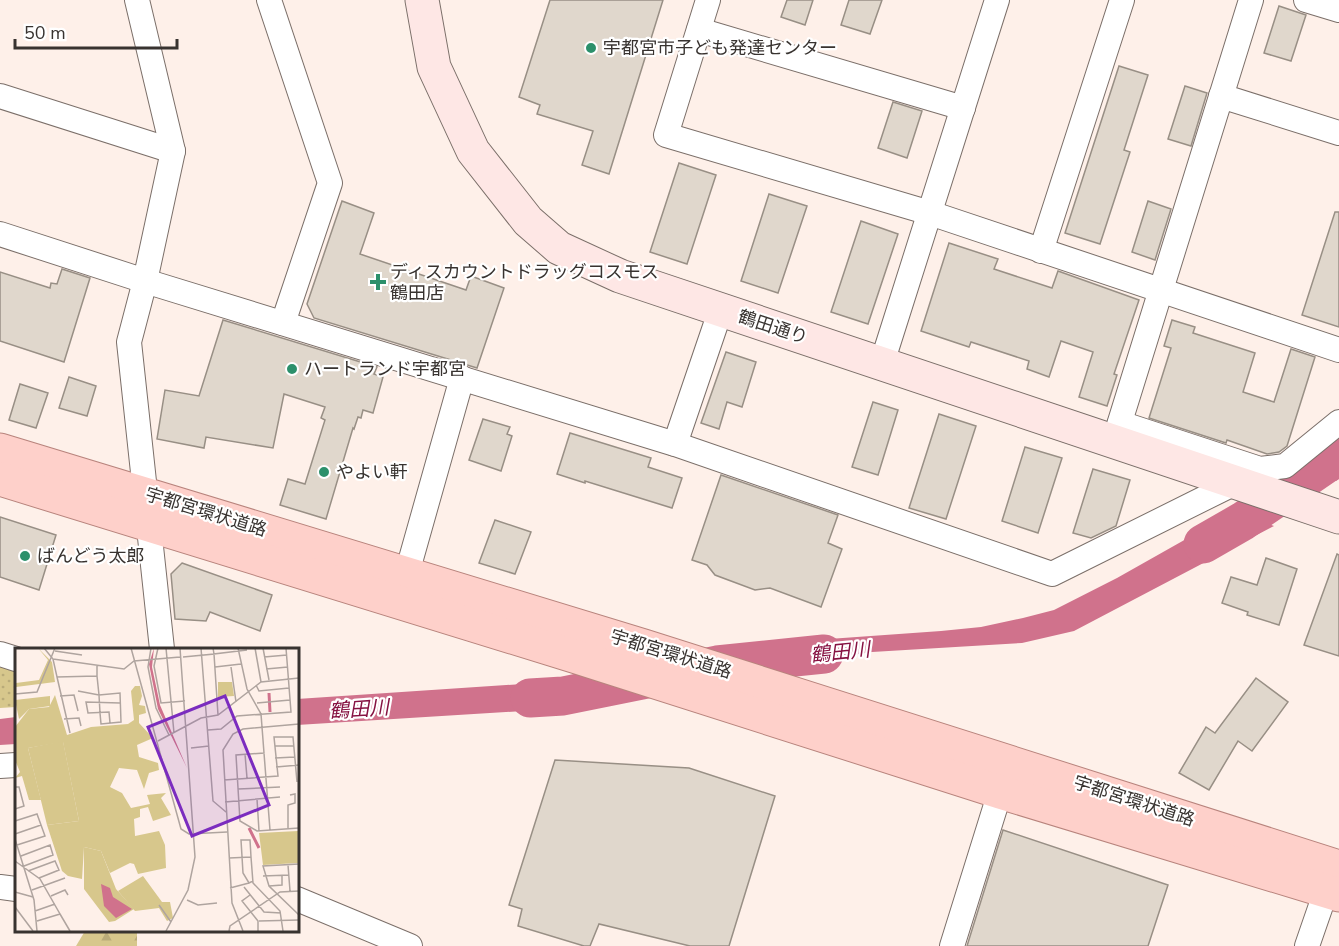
<svg xmlns="http://www.w3.org/2000/svg" width="1339" height="946" viewBox="0 0 1339 946" font-family="'Nunito Sans','Noto Sans JP',sans-serif">
<style>
.forest{fill:url(#forest-firs)}
.park{fill:url(#park-dots)}
.water{fill:#d0728c}
.lines{fill:none;stroke-linecap:round;stroke-linejoin:round}
.river{stroke:#d0728c;stroke-width:39}
.building{fill:#e0d7cc;stroke:#988f85;stroke-width:1.5}
.street-casing{stroke:#7b6f69;stroke-width:26}
.secondary-casing{stroke:#7b6f69;stroke-width:35}
.primary-casing{stroke:#b8847d;stroke-width:35}
.street{stroke:#fff;stroke-width:24}
.secondary{stroke:#fee7e5;stroke-width:33}
.primary{stroke:#fed0ca;stroke-width:33}
.poi-dot{fill:#2c906b;stroke:#fff;stroke-width:2}
.labels{text-anchor:middle;stroke-width:4.5;stroke-linejoin:round;paint-order:stroke}
.poi-label{font-size:18px;fill:#383330;stroke:#fff;text-anchor:start}
.street-label{font-size:18px;fill:#383330;stroke:#fff}
.water-label{font-size:20px;font-style:italic;fill:#861242;stroke:#fff}
.inset-river{fill:none;stroke:#d0728c;stroke-width:3}
.inset-road{fill:none;stroke:#afa49f;stroke-width:1.5}
.view{fill:#7b2cbf;fill-opacity:0.15;stroke:#7b2cbf;stroke-width:3}
.inset-edge{fill:none;stroke:#383330;stroke-width:3}
</style>
<defs>
<pattern id="forest-firs" width="22" height="20" patternUnits="userSpaceOnUse" patternTransform="scale(1.5)"><rect width="22" height="20" fill="#d7c78c"/><path d="M5 1l3.5 6h-7zM16 11l3.5 6h-7z" fill="#b9ab79"/></pattern>
<pattern id="park-dots" width="8" height="8" patternUnits="userSpaceOnUse" patternTransform="scale(1.5)"><rect width="8" height="8" fill="#d7c78c"/><path d="M2 2h.1M6 6h.1" fill="none" stroke="#b9ab79" stroke-width="1.8" stroke-linecap="round"/></pattern>
</defs>
<rect width="100%" height="100%" fill="#fef0e9"/>
<polygon class="forest" points="85,931 137,931 137,946 76,946"/>
<polygon class="park" points="0,654 16,659 16,707 0,708"/>
<g class="water">
<polygon points="1339,449 1339,479 1336,481 1309,471"/>
<polygon points="1234,512 1274,526 1074,631 1022,643 872,652 787,665 729,646 941,631 981,627 1023,618 1054,610 1117,578"/>
<polygon points="553,682 597,698 539,710 297,725 297,699"/>
<polygon points="16,717 16,744 0,745 0,719"/>
</g>
<g class="lines">
<g class="river">
<polyline points="1203,544 1243,521 1339,455"/>
<polyline points="530,698 563,696 717,665 824,654"/>
</g>
</g>
<g class="building">
<polygon points="550,0 663,0 609,174 582,165 593,131 537,114 540,105 519,97"/>
<polygon points="787,0 813,0 805,25 781,17"/>
<polygon points="849,0 882,0 870,34 841,25"/>
<polygon points="1279,6 1306,15 1291,61 1264,53"/>
<polygon points="1119,66 1148,75 1124,150 1130,152 1100,244 1065,233"/>
<polygon points="1185,86 1207,93 1191,146 1168,139"/>
<polygon points="893,102 922,111 907,158 878,148"/>
<polygon points="679,163 716,175 687,264 650,252"/>
<polygon points="769,194 807,206 778,293 741,281"/>
<polygon points="342,201 374,213 360,254 466,290 471,276 504,288 477,368 314,318 307,304"/>
<polygon points="1148,201 1171,209 1155,260 1132,252"/>
<polygon points="1335,212 1339,212 1339,327 1302,315"/>
<polygon points="861,221 898,234 868,324 831,312"/>
<polygon points="949,243 998,259 994,269 1052,288 1058,271 1139,300 1114,374 1117,375 1107,406 1079,397 1093,352 1061,341 1049,377 1027,369 1029,361 971,342 969,347 921,331"/>
<polygon points="62,269 90,278 64,362 0,341 0,272 50,288 51,283 57,284"/>
<polygon points="223,320 377,367 374,374 383,377 373,413 363,410 361,418 358,417 354,429 353,428 326,519 280,505 288,479 305,484 325,420 321,418 325,407 284,394 273,448 206,437 204,448 157,439 165,390 199,396"/>
<polygon points="1172,320 1195,327 1193,333 1255,353 1243,392 1274,402 1291,349 1315,357 1287,446 1279,452 1267,454 1227,440 1226,443 1149,418 1171,348 1164,346"/>
<polygon points="726,352 756,362 742,407 727,402 719,429 701,423"/>
<polygon points="69,377 96,386 87,416 59,408"/>
<polygon points="20,384 48,393 36,428 9,420"/>
<polygon points="873,402 898,410 878,475 852,467"/>
<polygon points="939,414 976,426 946,519 909,508"/>
<polygon points="483,419 510,427 507,434 512,436 501,471 469,460"/>
<polygon points="570,433 651,458 648,467 682,478 672,508 585,481 585,483 557,474"/>
<polygon points="1025,447 1062,458 1038,533 1002,521"/>
<polygon points="1093,469 1130,480 1116,526 1091,538 1073,533"/>
<polygon points="721,475 838,515 828,543 842,549 821,607 770,588 755,590 715,575 707,565 692,560"/>
<polygon points="0,517 56,535 39,590 0,577"/>
<polygon points="495,520 531,532 515,574 479,563"/>
<polygon points="1337,554 1339,555 1339,656 1304,645"/>
<polygon points="1266,558 1297,569 1279,625 1247,615 1248,612 1222,603 1231,577 1257,585"/>
<polygon points="182,563 272,595 260,631 210,612 206,621 175,619 171,574"/>
<polygon points="1256,678 1288,702 1252,751 1238,741 1209,790 1179,773 1206,727 1215,733"/>
<polygon points="555,760 689,768 775,796 729,946 690,946 599,924 590,946 584,946 518,926 522,909 509,905"/>
<polygon points="1003,830 1168,885 1148,946 967,946"/>
</g>
<g class="lines">
<defs>
<g id="street">
<polyline points="137,0 173,151 145,281 129,342 162,649"/>
<polyline points="269,0 330,183 283,323"/>
<polyline points="708,0 666,135 930,213 1339,350"/>
<polyline points="1306,0 1339,10"/>
<polyline points="699,30 963,108"/>
<polyline points="0,96 173,151"/>
<polyline points="1221,96 1339,133"/>
<polyline points="0,234 145,281 675,444 1052,574 1237,482"/>
<polyline points="1041,251 1122,0"/>
<polyline points="882,363 997,0"/>
<polyline points="1120,423 1260,469 1285,466 1339,422"/>
<polyline points="1114,441 1251,0"/>
<polyline points="675,444 721,309"/>
<polyline points="407,573 462,378"/>
<polyline points="0,654 16,659"/>
<polyline points="0,766 16,765"/>
<polyline points="0,887 16,889"/>
<polyline points="297,899 410,946"/>
<polyline points="952,946 1000,792"/>
<polyline points="1307,946 1326,891"/>
</g>
<polyline id="secondary" points="422,0 434,67 473,151 528,221 559,248 620,276 1339,517"/>
<g id="primary">
<polyline points="0,450 644,646 1339,867"/>
<polyline points="0,479 580,658 1000,792 1339,895"/>
</g>
</defs>
<use href="#street" class="street-casing"/>
<use href="#secondary" class="secondary-casing"/>
<use href="#primary" class="primary-casing"/>
<use href="#street" class="street"/>
<use href="#secondary" class="secondary"/>
<use href="#primary" class="primary"/>
</g>
<g class="poi-dot">
<circle cx="591" cy="48" r="6"/>
<path d="M375 273h6v6h6v6h-6v6h-6v-6h-6v-6h6z"/>
<circle cx="292" cy="369" r="6"/>
<circle cx="324" cy="472" r="6"/>
<circle cx="25" cy="556" r="6"/>
</g>
<g class="labels">
<g class="poi-label">
<text x="603" y="54">宇都宮市子ども発達センター</text>
<text x="390" y="278">ディスカウントドラッグコスモス<tspan x="390" dy="21">鶴田店</tspan></text>
<text x="304" y="375">ハートランド宇都宮</text>
<text x="336" y="478">やよい軒</text>
<text x="37" y="562">ばんどう太郎</text>
</g>
<g class="street-label">
<text transform="translate(773 327) rotate(18)" y="6">鶴田通り</text>
<text transform="translate(206 512) rotate(17)" y="6">宇都宮環状道路</text>
<text transform="translate(671 654) rotate(17)" y="6">宇都宮環状道路</text>
<text transform="translate(1134 801) rotate(18)" y="6">宇都宮環状道路</text>
</g>
<g class="water-label">
<text transform="translate(840 652) rotate(-6)" y="7">鶴田川</text>
<text transform="translate(359 709) rotate(-4)" y="7">鶴田川</text>
</g>
</g>
<g transform="translate(15 648)">
<rect width="284" height="284" fill="#fef0e9"/>
<path d="M23,0L37,14L40,34L1,39V35L24,32L33,12ZM35,48V58L14,61L4,71L0,52ZM48,93L64,173L32,177L13,100Z" fill="#d7c78c"/>
<path d="M120,38H125L127,48L124,57L130,58L131,65L124,67V75L138,90L122,97L124,109L143,115L144,122L134,125L129,141L122,122L104,120L95,139L107,145L116,160L135,156L132,147L151,145L146,150L156,167L138,173L133,159L125,161V169L119,171L120,188L144,183L150,197L151,220L123,226L119,216L115,215L95,225L86,203L69,199L67,231L53,228L47,223L32,177L64,173L48,94L13,100L26,152H14L7,128L0,130L5,124L0,112V79L14,61L34,59L40,47L52,87L76,79L113,76L119,72L116,43ZM128,228L147,254H155L158,270L152,273L144,260L120,263L103,243Z" fill="#d7c78c"/>
<path d="M69,199L86,203L101,241L119,261L100,273L94,274L69,241Z" fill="#d7c78c"/>
<path d="M203,34H217L219,48L203,49ZM283,183V215L248,217L244,185Z" fill="#d7c78c"/>
<path d="M139,0L137,19L145,57L172,120L143,61L134,16ZM86,236L95,240L98,249L117,261L101,270L89,258Z" fill="#d0728c"/>
<path class="inset-river" d="M254,45L255,64M234,180L244,200"/>
<path class="inset-road" d="M29,0L38,11L42,29L82,28M116,0L166,181L174,186L212,184M136,0L133,19L141,60L154,87M143,0L139,18L146,55L170,53M151,0L159,85M186,0L198,153L211,164M223,0L232,41L246,66L249,105L221,107L225,173L242,183L284,180M240,0L246,34M248,0L254,32M40,3L67,7M168,9L199,6L198,0M249,9L272,7M38,11L109,21L119,13L165,9M200,19L226,16M216,19L221,54M251,21L273,19M42,29L55,85M241,37L244,43L274,40M63,43L84,47L105,45L106,74L86,76L85,65L84,47L82,28V18M0,46L22,44L40,0M45,48L59,47L63,63M242,55L275,52M203,67L199,6L232,2M49,71L64,70L66,78M95,75L94,64L73,65L71,54L105,55M193,82L206,81L222,68L276,64L271,0M143,93L186,70L203,67L246,34L284,30M260,98H279M176,100L194,98M249,105L255,182M230,106L232,130M260,110L280,109M261,119L284,117M209,132L263,128L259,89H278L282,134M0,139H4L9,158L0,161M223,141L265,139M242,151L244,183M210,154L265,149M0,173L22,166L30,188L2,197M273,180V157L280,155V146L275,147M0,186L26,177M0,191L19,252L22,283M6,208L35,197L38,207L9,218M236,209L235,192H226L228,225L234,235L238,233M214,210L236,209L238,235L265,263L268,283M0,213L25,231L45,266L22,273M284,216L248,218L254,238L284,267M273,217L275,243M13,223L40,213L44,222L24,230M248,228L274,227M254,238L267,237V227M229,239L249,264L266,265M215,240L234,235M17,242L50,230M0,244L18,249M235,247L227,253L243,273V283M36,248L50,242L53,247M172,252L183,257L202,255M144,257L156,274M0,259L18,283M20,263L40,256M45,266L55,283M244,273L284,272M151,283L173,242L180,209L165,0M214,283L215,278L265,244L284,243M228,283L217,255L208,102L218,86L228,81L284,76"/>
<path class="view" d="M210,48L254,157L177,188L133,79Z"/>
<rect width="284" height="284" class="inset-edge"/>
</g>
<path d="M15 39v9h162v-9" fill="none" stroke="#383330" stroke-width="3"/>
<text x="24" y="39" font-size="18" fill="#383330" stroke="#ffffff" stroke-width="4.5" paint-order="stroke">50 m</text>
</svg>
